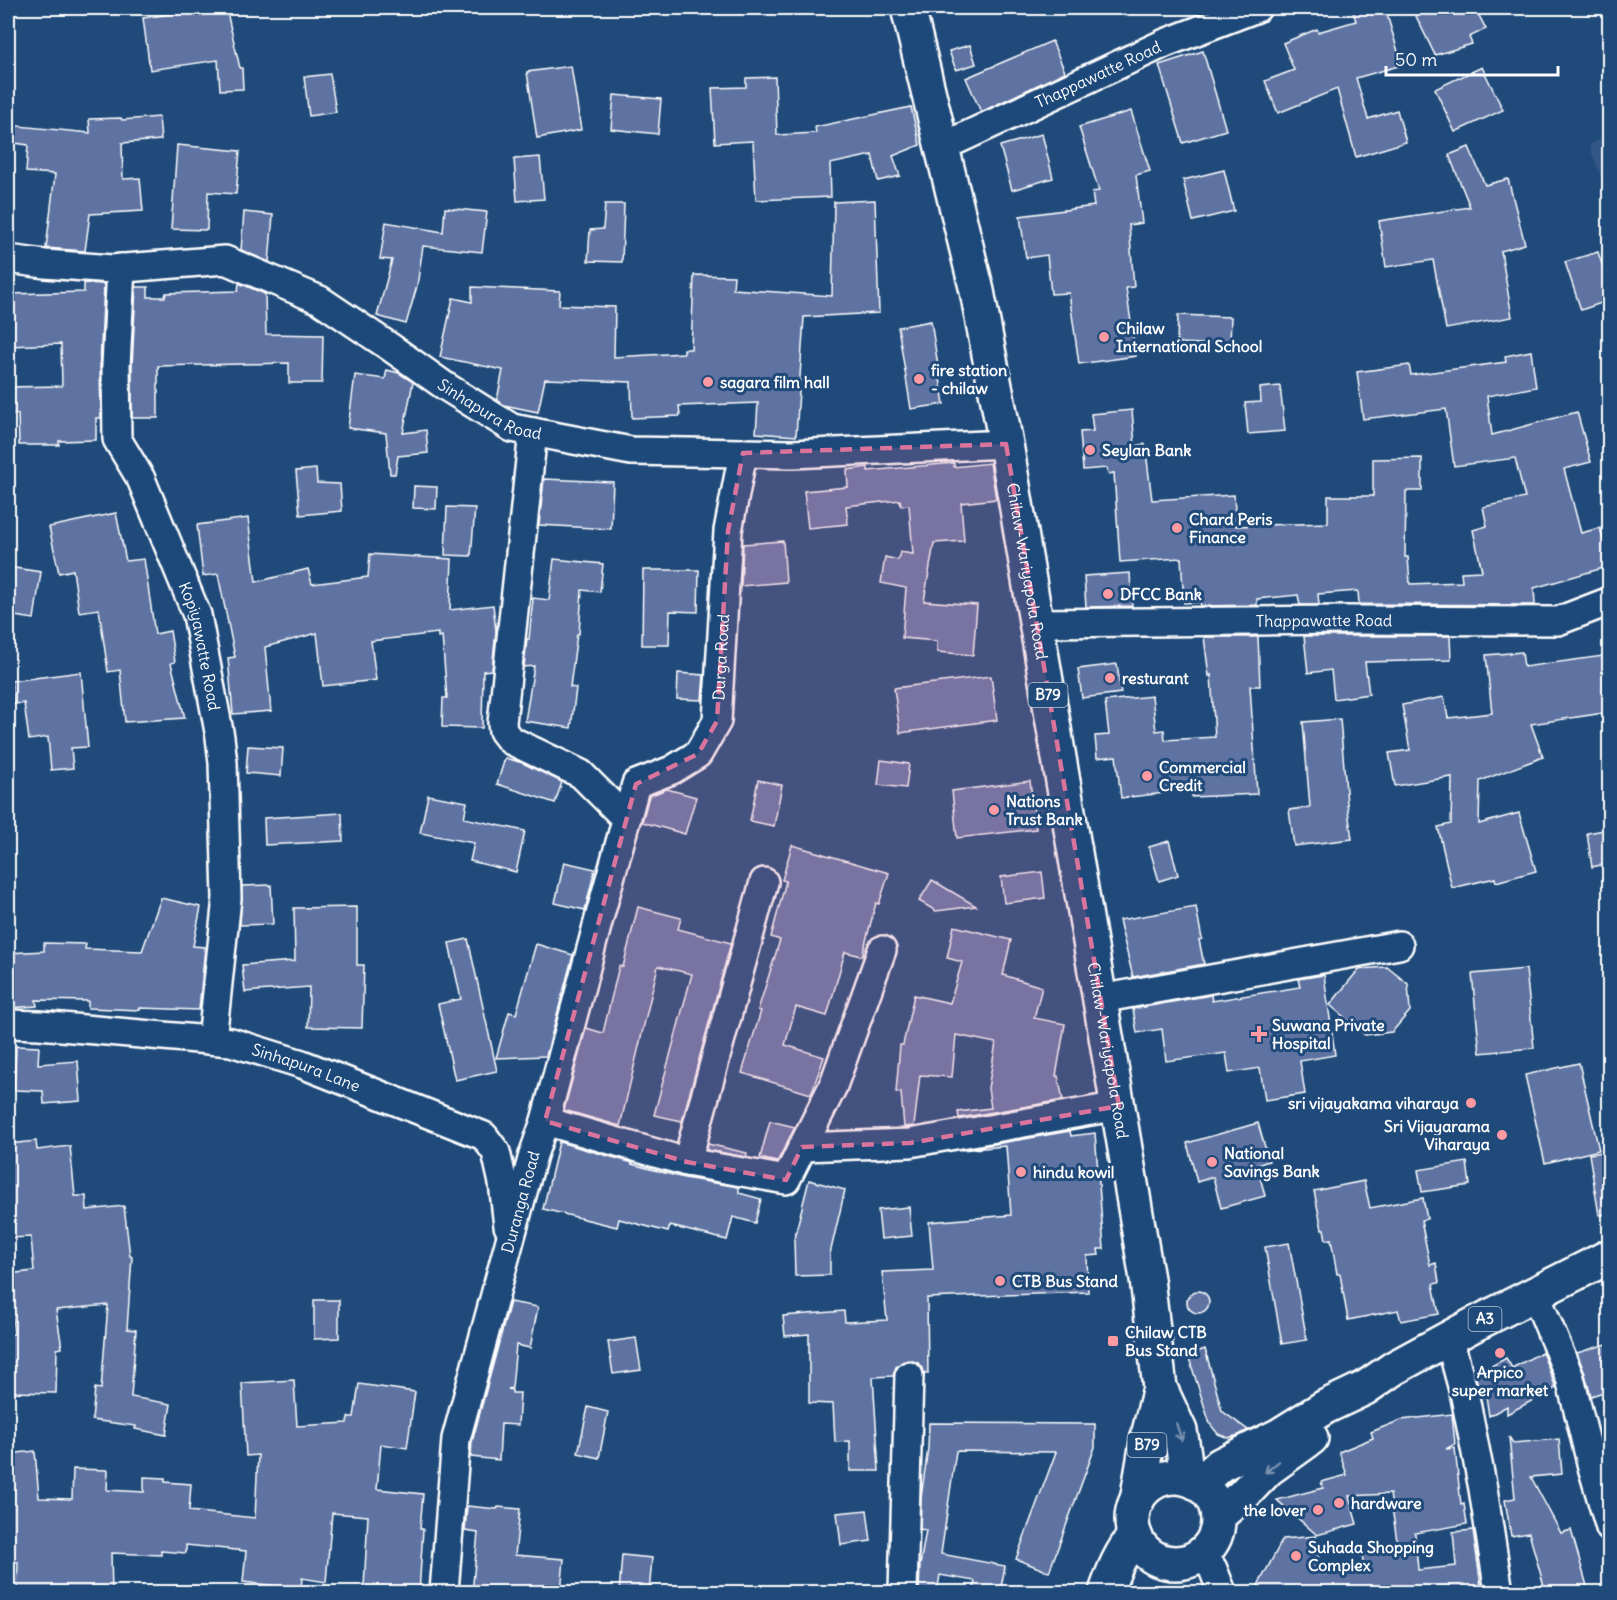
<svg xmlns="http://www.w3.org/2000/svg" width="1617" height="1600" viewBox="0 0 1617 1600" font-family="Delius,sans-serif">
<style>
.built{fill:#325686}
.building{fill:#5e73a3;stroke:#fff;stroke-width:1.5}
.lines{fill:none;stroke-linecap:round;stroke-linejoin:round}
.minor-casing{stroke:#fff;stroke-width:32}
.primary-casing{stroke:#fff;stroke-width:38}
.trunk-casing{stroke:#fff;stroke-width:38}
.minor{stroke:#1f4a7a;stroke-width:27}
.primary{stroke:#1f4a7a;stroke-width:33}
.trunk{stroke:#1f4a7a;stroke-width:33}
.oneway{stroke:#7992af}
.marked{fill:#da749d;fill-opacity:0.2;stroke:#da749d;stroke-width:4.5;stroke-dasharray:12 8;stroke-linejoin:round}
.poi-dot{fill:#ff9aa2;stroke:#1f4a7a;stroke-width:2}
.labels{text-anchor:middle;stroke-width:6;stroke-linejoin:round;paint-order:stroke}
.shield{fill:#1f4a7a;stroke:#bcc9d7;stroke-width:1.5}
.shield-label{font-size:15px;font-weight:bold;fill:#fff}
.street-label{font-size:16px;fill:#fff;stroke:#1f4a7a}
.poi-label{font-size:16px;font-weight:bold;fill:#fff;stroke:#1f4a7a;text-anchor:start}
</style>
<rect width="100%" height="100%" fill="#1f4a7a"/>
<filter id="ink" filterUnits="userSpaceOnUse"><feTurbulence type="fractalNoise" baseFrequency=".0167" numOctaves="2"/><feDisplacementMap in="SourceGraphic" scale="12" xChannelSelector="R" yChannelSelector="G"/><feConvolveMatrix kernelMatrix="1 2 1 2 8 2 1 2 1" color-interpolation-filters="sRGB"/></filter>
<g filter="url(#ink)">
<polygon class="built" points="1609,134 1609,199 1589,145"/>
<g class="building">
<polygon points="189,8 226,8 240,68 242,68 243,89 220,90 218,60 150,70 143,18 190,11"/>
<polygon points="1352,8 1385,8 1402,65 1356,78 1368,119 1397,110 1406,142 1356,157 1337,89 1278,113 1265,81 1294,70 1283,43 1317,29 1318,32 1356,21"/>
<polygon points="1412,8 1475,8 1486,29 1469,37 1472,44 1435,55"/>
<polygon points="1052,41 1065,72 981,112 966,78"/>
<polygon points="970,45 976,64 956,70 949,51"/>
<polygon points="1203,51 1226,130 1183,143 1159,65"/>
<polygon points="571,66 581,130 537,138 527,72"/>
<polygon points="1482,67 1503,110 1455,132 1435,89"/>
<polygon points="330,74 336,112 309,116 304,77"/>
<polygon points="775,77 777,135 816,133 815,127 911,107 920,145 893,156 900,176 878,181 872,155 830,164 831,197 756,200 753,141 715,143 712,88 746,87 746,78"/>
<polygon points="614,95 661,99 658,134 611,129"/>
<polygon points="1131,111 1150,171 1136,175 1142,223 1129,225 1134,287 1126,288 1136,356 1079,364 1069,293 1051,294 1047,255 1026,258 1020,216 1094,206 1092,192 1099,191 1079,127"/>
<polygon points="159,117 161,140 122,143 123,179 140,178 143,211 90,214 85,251 46,248 55,174 26,172 28,145 8,142 8,125 90,133 89,119 121,118 122,120"/>
<polygon points="1042,134 1053,178 1012,190 1000,146"/>
<polygon points="177,145 240,151 236,194 208,192 207,230 171,229"/>
<polygon points="1469,147 1485,185 1508,179 1525,244 1501,251 1512,317 1446,329 1433,260 1386,267 1379,221 1470,207 1449,155"/>
<polygon points="540,157 544,199 517,201 514,159"/>
<polygon points="1224,170 1234,211 1193,221 1183,180"/>
<polygon points="875,200 879,313 804,317 796,436 756,433 758,403 679,406 680,416 632,418 631,382 545,379 538,412 504,405 497,400 503,370 440,357 453,298 472,302 472,287 560,291 559,305 615,307 614,357 684,353 684,349 691,349 694,275 734,276 733,289 832,296 834,202"/>
<polygon points="605,204 624,204 622,262 588,261 590,230 603,229"/>
<polygon points="445,208 487,212 482,252 423,246 417,286 406,324 377,316 392,260 380,259 386,222 443,232"/>
<polygon points="244,212 273,215 269,262 241,250"/>
<polygon points="1598,252 1610,288 1610,300 1581,310 1565,262"/>
<polygon points="84,283 104,284 100,366 101,418 96,418 96,440 59,441 59,445 19,445 18,414 8,415 8,387 62,386 61,344 8,346 8,294 84,292"/>
<polygon points="239,283 265,294 266,334 323,335 322,383 289,383 289,363 158,366 158,418 132,418 132,366 136,287 148,287 148,297 165,297 166,293 238,291"/>
<polygon points="1178,315 1231,317 1230,345 1177,343"/>
<polygon points="931,321 944,404 911,409 898,327"/>
<polygon points="1531,351 1536,387 1487,396 1492,435 1577,412 1591,462 1564,469 1581,533 1600,528 1610,562 1610,566 1534,588 1535,605 1359,604 1358,591 1318,594 1319,605 1300,605 1298,595 1257,599 1257,605 1201,606 1200,602 1184,603 1181,558 1120,562 1114,473 1108,474 1107,468 1083,470 1080,432 1093,431 1091,414 1132,410 1135,446 1145,444 1152,500 1234,495 1236,526 1328,523 1328,496 1373,496 1373,459 1422,458 1422,491 1406,491 1405,557 1408,557 1410,584 1462,582 1461,572 1482,571 1473,530 1487,526 1483,507 1525,498 1515,458 1454,466 1446,409 1363,419 1357,372 1409,365 1411,375 1506,362 1505,356"/>
<polygon points="387,370 399,373 413,382 403,433 426,430 428,453 398,456 395,474 390,474 386,433 348,428 355,375 385,379"/>
<polygon points="1280,386 1285,431 1248,434 1245,403 1261,402 1260,388"/>
<polygon points="954,463 954,467 990,463 996,499 961,503 964,541 934,543 924,601 977,605 973,655 937,652 937,641 902,638 906,588 881,583 885,557 898,560 900,552 913,554 909,505 901,506 900,500 846,506 848,524 808,528 804,491 848,487 847,470 868,467 868,471"/>
<polygon points="316,469 317,483 340,484 342,511 300,515 296,471"/>
<polygon points="544,479 613,482 611,529 539,525"/>
<polygon points="414,486 437,487 436,509 413,508"/>
<polygon points="447,507 475,508 471,556 445,555"/>
<polygon points="116,513 126,561 144,559 155,634 170,631 175,662 171,663 185,718 125,722 120,670 108,672 99,609 79,612 73,570 59,573 49,527"/>
<polygon points="248,518 256,582 308,569 312,584 368,577 370,554 452,559 450,610 493,605 496,631 492,670 483,671 482,728 442,727 443,698 447,698 442,636 438,637 438,633 371,641 376,680 323,686 317,633 265,647 271,711 233,714 228,658 235,657 218,574 203,576 197,525"/>
<polygon points="783,541 786,582 741,586 743,544"/>
<polygon points="554,559 603,564 600,592 582,590 579,634 577,634 570,687 576,688 571,728 525,721 534,666 524,667 527,639 529,639 533,598 549,600"/>
<polygon points="8,567 41,572 34,619 8,615"/>
<polygon points="643,570 699,570 698,612 670,611 669,645 642,645"/>
<polygon points="1130,573 1132,606 1086,607 1084,576"/>
<polygon points="1304,636 1450,636 1451,660 1365,662 1369,694 1334,699 1331,670 1308,673"/>
<polygon points="1204,637 1258,637 1260,686 1250,686 1257,794 1192,797 1192,790 1121,798 1116,756 1097,758 1095,736 1109,735 1105,701 1152,696 1156,731 1164,730 1165,740 1215,737 1211,675 1209,676"/>
<polygon points="1522,652 1524,667 1610,655 1610,712 1531,724 1543,757 1480,781 1479,824 1519,813 1536,871 1496,882 1495,878 1452,888 1438,827 1451,824 1452,777 1395,786 1389,753 1410,750 1402,705 1444,697 1448,718 1492,713 1486,655"/>
<polygon points="1117,664 1121,693 1082,698 1078,669"/>
<polygon points="81,672 88,747 71,748 73,768 51,770 48,737 29,740 24,703 14,704 11,681"/>
<polygon points="678,673 704,675 702,700 677,699"/>
<polygon points="991,676 997,720 900,733 894,688"/>
<polygon points="1340,719 1347,803 1352,839 1294,846 1289,810 1310,807 1303,722"/>
<polygon points="248,746 283,748 281,776 246,773"/>
<polygon points="505,758 523,763 562,782 555,803 497,784"/>
<polygon points="881,760 909,764 906,788 878,785"/>
<polygon points="758,780 782,785 774,826 750,821"/>
<polygon points="1030,781 1036,829 957,838 952,791"/>
<polygon points="667,789 696,797 685,834 642,822 649,796"/>
<polygon points="428,795 467,802 464,818 525,831 516,872 470,861 474,843 420,833"/>
<polygon points="342,813 343,841 265,845 264,818"/>
<polygon points="1610,829 1610,863 1592,867 1587,833"/>
<polygon points="1169,841 1178,875 1159,881 1149,847"/>
<polygon points="792,845 889,873 879,904 876,903 862,956 845,952 827,1016 796,1007 785,1045 824,1057 811,1094 742,1073 761,1011 758,1010 780,940 771,937 786,881 782,880"/>
<polygon points="564,862 595,869 585,910 555,903"/>
<polygon points="1042,872 1045,898 1004,903 1001,877"/>
<polygon points="932,880 976,906 936,911 919,901"/>
<polygon points="271,885 273,924 240,925 242,886"/>
<polygon points="161,898 201,907 193,946 205,947 199,1010 140,1008 140,1010 88,1008 88,1001 36,1000 37,1006 8,1008 8,953 44,951 44,943 86,944 85,949 142,951"/>
<polygon points="357,907 357,965 364,965 362,1028 308,1027 309,987 245,992 242,965 295,961 294,908"/>
<polygon points="638,907 681,918 678,929 731,943 682,1121 654,1115 692,974 658,966 620,1126 564,1110 586,1028 603,1033 619,966 623,967"/>
<polygon points="1196,907 1202,939 1199,940 1204,964 1133,977 1119,920"/>
<polygon points="954,926 1011,940 1003,975 1042,987 1034,1018 1065,1024 1056,1076 1058,1076 1063,1100 959,1118 958,1112 991,1108 988,1088 996,1043 956,1035 952,1077 920,1075 914,1126 904,1127 901,1093 896,1092 900,1045 903,1045 914,995 950,1003 962,962 947,958"/>
<polygon points="468,939 497,1071 455,1080 438,1004 461,999 449,943"/>
<polygon points="536,944 573,955 546,1056 496,1058 509,1012 516,1014"/>
<polygon points="1387,967 1408,984 1410,1011 1392,1032 1365,1035 1330,1005 1359,969"/>
<polygon points="1526,969 1534,1048 1480,1053 1472,974"/>
<polygon points="1324,975 1335,1055 1300,1061 1305,1094 1265,1100 1260,1068 1229,1073 1226,1053 1166,1061 1162,1029 1137,1033 1133,1009 1211,995 1212,1001 1300,987 1298,979"/>
<polygon points="16,1046 39,1047 38,1064 78,1061 81,1101 44,1104 43,1091 14,1090"/>
<polygon points="1579,1063 1599,1150 1545,1163 1525,1075"/>
<polygon points="770,1121 795,1127 777,1162 760,1158"/>
<polygon points="1258,1123 1269,1161 1257,1165 1265,1196 1221,1208 1213,1177 1197,1182 1187,1143"/>
<polygon points="1070,1131 1071,1136 1095,1133 1104,1249 1098,1249 1099,1255 1087,1256 1088,1292 927,1298 928,1374 924,1374 923,1368 918,1363 909,1360 902,1362 896,1367 893,1376 873,1377 879,1471 850,1471 850,1441 835,1442 833,1404 809,1403 809,1334 785,1336 783,1316 844,1311 845,1322 887,1320 882,1272 933,1270 929,1222 1011,1215 1006,1146 961,1150"/>
<polygon points="36,1141 37,1150 70,1146 75,1196 86,1196 87,1210 124,1206 130,1256 132,1257 127,1329 136,1330 131,1397 171,1404 166,1435 135,1429 136,1426 92,1420 95,1388 101,1389 108,1305 56,1310 62,1348 57,1349 56,1393 8,1392 8,1335 14,1334 8,1274 34,1271 31,1237 8,1238 8,1144"/>
<polygon points="559,1142 633,1163 632,1164 684,1178 739,1187 739,1193 761,1199 755,1223 733,1217 727,1240 670,1226 668,1232 619,1219 617,1227 543,1209"/>
<polygon points="708,1144 747,1153 746,1157 707,1150"/>
<polygon points="1610,1151 1610,1214 1599,1215 1589,1154"/>
<polygon points="1467,1162 1470,1185 1422,1192 1418,1170"/>
<polygon points="809,1180 845,1190 830,1254 830,1275 795,1276 794,1239"/>
<polygon points="1364,1181 1370,1208 1423,1198 1427,1219 1421,1220 1430,1265 1436,1263 1439,1283 1433,1284 1439,1314 1401,1321 1398,1310 1348,1320 1340,1274 1337,1274 1331,1239 1326,1240 1324,1229 1322,1229 1314,1191"/>
<polygon points="909,1207 912,1236 881,1239 878,1210"/>
<polygon points="1289,1243 1307,1340 1282,1344 1265,1247"/>
<circle cx="1198" cy="1302" r="11"/>
<polygon points="314,1300 339,1300 339,1338 314,1339"/>
<polygon points="510,1302 538,1307 530,1348 516,1345 512,1388 508,1389 512,1390 512,1393 520,1393 518,1425 501,1424 499,1460 471,1457 472,1442"/>
<polygon points="636,1338 641,1370 613,1374 608,1342"/>
<polygon points="1610,1343 1610,1390 1591,1396 1585,1374 1577,1353"/>
<polygon points="1205,1349 1222,1411 1248,1430 1239,1435 1228,1438 1218,1434 1210,1424 1188,1355"/>
<polygon points="1542,1352 1556,1388 1507,1414 1507,1406 1489,1416 1486,1396 1482,1397 1481,1395 1475,1375 1506,1358 1512,1368"/>
<polygon points="294,1380 297,1426 347,1423 348,1417 354,1417 359,1384 415,1392 407,1448 381,1444 377,1489 423,1494 420,1529 423,1529 419,1593 396,1591 396,1593 378,1593 378,1589 364,1587 368,1516 332,1513 326,1582 302,1578 301,1589 243,1582 246,1551 186,1545 186,1553 161,1551 161,1555 111,1553 112,1593 17,1593 18,1562 8,1562 8,1454 35,1451 39,1498 72,1499 73,1469 108,1470 107,1490 144,1492 144,1477 165,1478 165,1482 191,1484 189,1511 255,1518 258,1455 246,1456 242,1383"/>
<polygon points="588,1407 608,1412 599,1458 578,1453"/>
<polygon points="1452,1414 1455,1444 1446,1449 1455,1448 1461,1505 1464,1504 1467,1524 1415,1533 1418,1570 1456,1566 1453,1532 1473,1530 1482,1593 1254,1593 1283,1539 1316,1536 1320,1574 1364,1572 1362,1552 1398,1548 1390,1494 1349,1496 1357,1524 1317,1535 1277,1500 1323,1488 1321,1482 1347,1475 1339,1452 1373,1438 1371,1432 1401,1420"/>
<polygon points="929,1423 1095,1424 1095,1447 1049,1572 1016,1559 1056,1452 956,1451 941,1554 1005,1566 1000,1593 973,1593 975,1581 940,1575 937,1593 919,1593 920,1565 926,1530 920,1529 921,1498 928,1448"/>
<polygon points="1509,1437 1513,1443 1559,1439 1562,1474 1531,1477 1561,1533 1571,1530 1589,1593 1546,1593 1529,1533 1511,1536 1505,1500 1515,1498"/>
<polygon points="467,1506 497,1509 498,1507 520,1509 515,1555 564,1559 561,1593 472,1593 478,1533 465,1531"/>
<polygon points="867,1510 871,1541 841,1545 837,1513"/>
<polygon points="622,1555 652,1558 649,1593 619,1593"/>
</g>
<g class="lines">
<defs>
<g id="minor">
<path id="s1" d="M942,147L1165,43L1257,8"/>
<path id="s2" d="M8,259L45,264L112,269L225,260L320,300L390,347L445,386L512,428L631,451L792,454L1006,444"/>
<path id="s3" d="M121,268L116,366L117,439L141,479L197,615L220,737L223,763L227,898L212,1040"/>
<polyline points="533,432 502,723 503,731 510,740 581,774 626,819"/>
<path id="s4" d="M1036,623L1348,620L1558,621L1610,601"/>
<polyline points="1100,999 1399,945"/>
<path id="s5" d="M8,1024L39,1025L231,1042L302,1064L484,1136L496,1152L503,1183L508,1226"/>
<polyline points="545,1121 687,1162 786,1180 833,1086 882,950"/>
<polyline points="802,1147 910,1143 1119,1106"/>
<polyline points="687,1162 764,882"/>
<polyline points="1535,1293 1570,1378 1592,1467 1610,1528"/>
<polyline points="1449,1338 1465,1397 1483,1489 1499,1592"/>
<polyline points="1202,1554 1213,1569 1222,1592"/>
<path id="s6" d="M444,1592L456,1439L533,1155L545,1121L600,915L636,784L672,770L698,754L717,721L728,531L743,453"/>
<polyline points="903,1592 909,1376"/>
</g>
<g id="primary">
<path id="s7" d="M908,8L977,291L1006,444L1147,1279L1160,1388L1148,1436L1137,1501"/>
<polyline points="1160,1388 1180,1431 1184,1454 1186,1478"/>
</g>
<g id="trunk">
<circle cx="1175" cy="1520" r="43"/>
<polyline points="1199,1484 1220,1465 1280,1435 1325,1407 1365,1388 1394,1368 1473,1325 1610,1256"/>
<polyline points="1218,1516 1244,1494 1268,1469 1311,1438"/>
<path d="M1106,1592C1114,1569 1120,1554 1135,1535"/>
</g>
</defs>
<use href="#minor" class="minor-casing"/>
<use href="#primary" class="primary-casing"/>
<use href="#trunk" class="trunk-casing"/>
<use href="#minor" class="minor"/>
<use href="#primary" class="primary"/>
<use href="#trunk" class="trunk"/>
</g>
<defs><path id="oneway-shaft" d="M-6 0H5M1.5-3L5.5 0L1.5 3" fill="none" stroke-width="1.6" stroke-linecap="round" stroke-linejoin="round" transform="scale(1.5)"/></defs>
<g class="oneway">
<use href="#oneway-shaft" transform="translate(1179 1432) rotate(72)"/>
<use href="#oneway-shaft" transform="translate(1272 1467) rotate(141)"/>
</g>
</g>
<path class="marked" d="M1006,444L1119,1106L910,1143L802,1147L786,1180L687,1162L545,1121L636,784L698,754L717,721L728,531L743,453Z"/>
<g class="poi-dot">
<circle cx="1104" cy="337" r="6"/>
<circle cx="919" cy="379" r="6"/>
<circle cx="708" cy="382" r="6"/>
<circle cx="1090" cy="450" r="6"/>
<circle cx="1177" cy="528" r="6"/>
<circle cx="1108" cy="594" r="6"/>
<circle cx="1110" cy="678" r="6"/>
<circle cx="1147" cy="776" r="6"/>
<circle cx="994" cy="810" r="6"/>
<path d="M1256 1025h6v6h6v6h-6v6h-6v-6h-6v-6h6z"/>
<circle cx="1471" cy="1103" r="6"/>
<circle cx="1502" cy="1135" r="6"/>
<circle cx="1212" cy="1162" r="6"/>
<circle cx="1021" cy="1172" r="6"/>
<circle cx="1000" cy="1281" r="6"/>
<rect x="1107" y="1335" width="12" height="12" rx="3"/>
<circle cx="1500" cy="1353" r="6"/>
<circle cx="1339" cy="1503" r="6"/>
<circle cx="1318" cy="1510" r="6"/>
<circle cx="1296" cy="1556" r="6"/>
</g>
<g class="labels">
<g class="shield">
<rect x="1028.5" y="683" width="39" height="24" rx="4.5"/>
<rect x="1468.5" y="1307" width="33" height="24" rx="4.5"/>
<rect x="1127.5" y="1433" width="39" height="24" rx="4.5"/>
</g>
<g class="shield-label">
<text x="1048" y="700">B79</text>
<text x="1485" y="1324">A3</text>
<text x="1147" y="1450">B79</text>
</g>
<g class="street-label">
<text dy="6" stroke="none"><textPath href="#s1" startOffset="172">Thappawatte Road</textPath></text>
<text dy="6" stroke="none"><textPath href="#s2" startOffset="524">Sinhapura Road</textPath></text>
<text dy="6" stroke="none"><textPath href="#s7" startOffset="576">Chilaw-Wariyapola Road</textPath></text>
<text dy="6" stroke="none"><textPath href="#s4" startOffset="288">Thappawatte Road</textPath></text>
<text dy="6" stroke="none"><textPath href="#s3" startOffset="396">Kopiyawatte Road</textPath></text>
<text dy="6" stroke="none"><textPath href="#s6" startOffset="1004">Durga Road</textPath></text>
<text dy="6" stroke="none"><textPath href="#s7" startOffset="1062">Chilaw-Wariyapola Road</textPath></text>
<text dy="6" stroke="none"><textPath href="#s5" startOffset="303">Sinhapura Lane</textPath></text>
<text dy="6" stroke="none"><textPath href="#s6" startOffset="399">Duranga Road</textPath></text>
</g>
<g class="poi-label">
<text x="1116" y="334">Chilaw<tspan x="1116" dy="18">International School</tspan></text>
<text x="931" y="376">fire station<tspan x="931" dy="18">- chilaw</tspan></text>
<text x="720" y="388">sagara film hall</text>
<text x="1102" y="456">Seylan Bank</text>
<text x="1189" y="525">Chard Peris<tspan x="1189" dy="18">Finance</tspan></text>
<text x="1120" y="600">DFCC Bank</text>
<text x="1122" y="684">resturant</text>
<text x="1159" y="773">Commercial<tspan x="1159" dy="18">Credit</tspan></text>
<text x="1006" y="807">Nations<tspan x="1006" dy="18">Trust Bank</tspan></text>
<text x="1272" y="1031">Suwana Private<tspan x="1272" dy="18">Hospital</tspan></text>
<text x="1459" y="1109" text-anchor="end">sri vijayakama viharaya</text>
<text x="1490" y="1132" text-anchor="end">Sri Vijayarama<tspan x="1490" dy="18">Viharaya</tspan></text>
<text x="1224" y="1159">National<tspan x="1224" dy="18">Savings Bank</tspan></text>
<text x="1033" y="1178">hindu kowil</text>
<text x="1012" y="1287">CTB Bus Stand</text>
<text x="1125" y="1338">Chilaw CTB<tspan x="1125" dy="18">Bus Stand</tspan></text>
<text x="1500" y="1378" text-anchor="middle">Arpico<tspan x="1500" dy="18">super market</tspan></text>
<text x="1351" y="1509">hardware</text>
<text x="1306" y="1516" text-anchor="end">the lover</text>
<text x="1308" y="1553">Suhada Shopping<tspan x="1308" dy="18">Complex</tspan></text>
</g>
</g>
<rect width="1617" height="1600" fill="none" stroke="#1f4a7a" stroke-width="30"/>
<rect x="15" y="15" width="1587" height="1570" fill="none" stroke="#fff" stroke-width="2" filter="url(#ink)"/>
<path d="M1386 66v9h172v-9" fill="none" stroke="#ffffff" stroke-width="3"/>
<text x="1395" y="66" font-size="18" fill="#ffffff" stroke="#1f4a7a" stroke-width="4.5" paint-order="stroke">50 m</text>
</svg>
